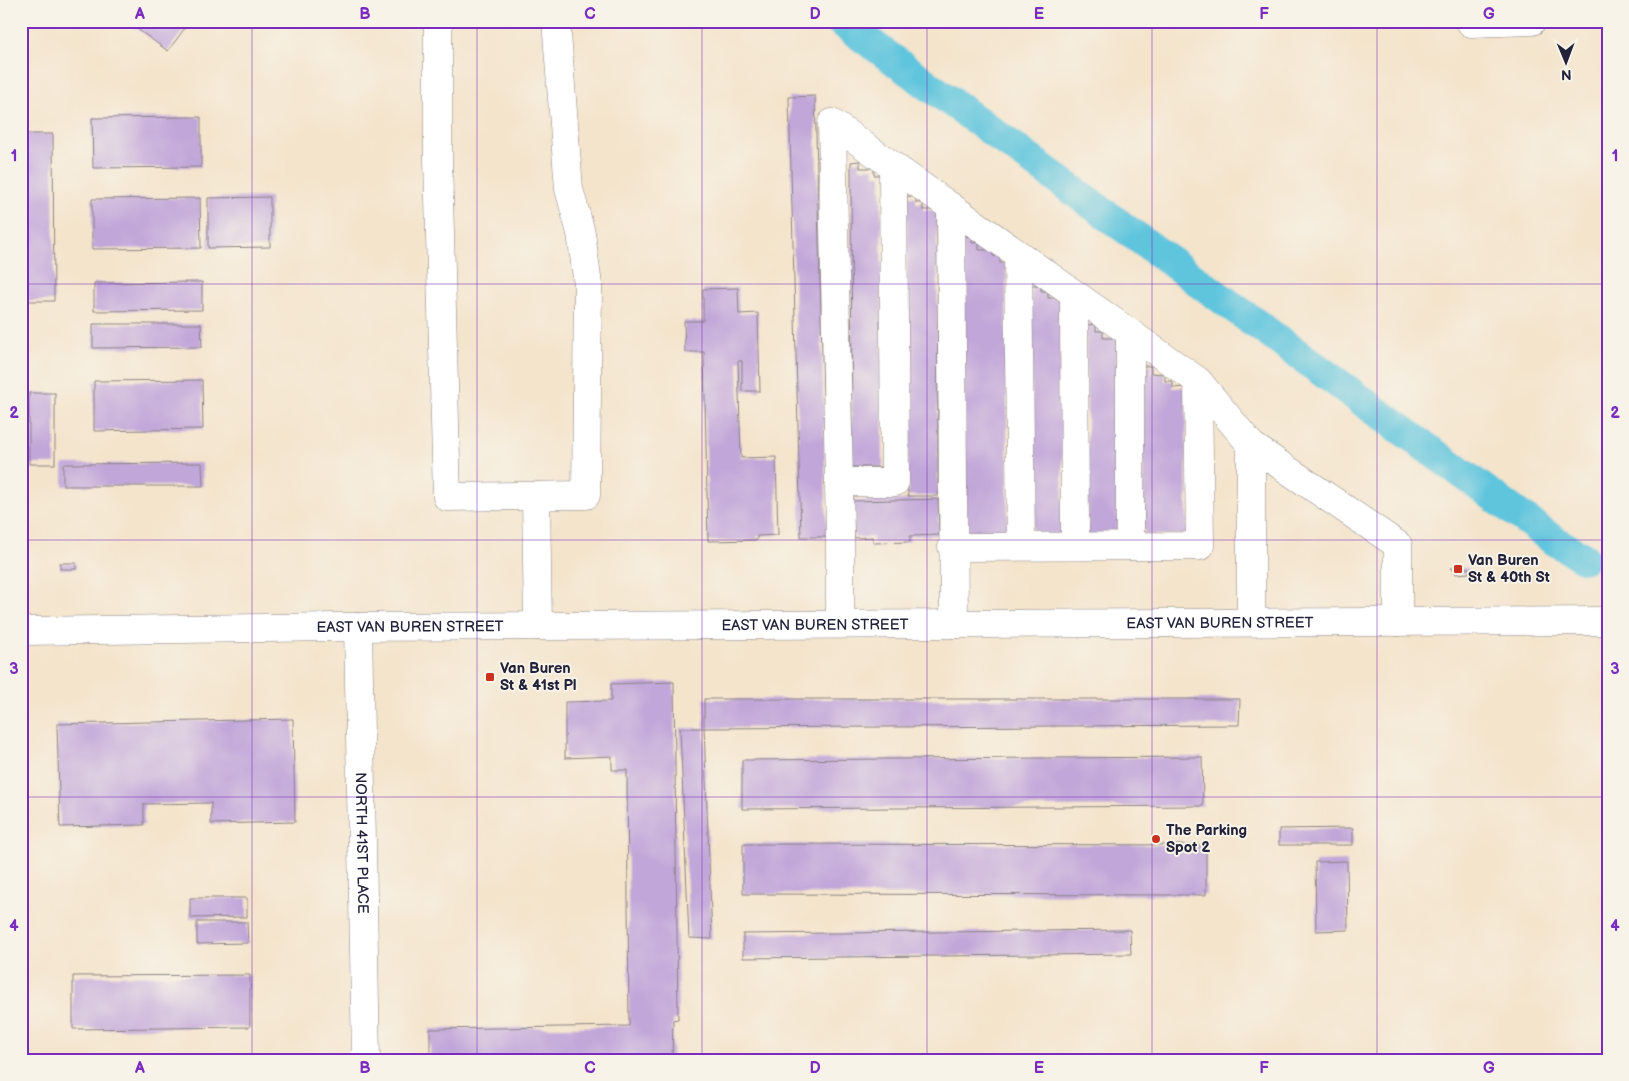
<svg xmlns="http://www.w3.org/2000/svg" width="1629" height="1081" viewBox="0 0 1629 1081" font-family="'Balsamiq Sans',sans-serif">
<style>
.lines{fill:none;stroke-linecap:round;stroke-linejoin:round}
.canal{stroke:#5fc5dd;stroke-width:31}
.building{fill:#c1a6d9}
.minor-casing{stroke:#8b8384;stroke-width:29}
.major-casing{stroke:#8b8384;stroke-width:29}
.minor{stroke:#fff;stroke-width:28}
.major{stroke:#fff;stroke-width:28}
.grid{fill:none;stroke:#7b2cbf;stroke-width:1;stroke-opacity:0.55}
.poi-dot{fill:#c8321e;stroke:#f7f3e8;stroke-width:2}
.labels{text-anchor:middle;stroke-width:4;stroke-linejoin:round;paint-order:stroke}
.poi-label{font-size:15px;font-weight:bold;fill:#22223b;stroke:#f7f3e8;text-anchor:start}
.street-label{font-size:15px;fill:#22223b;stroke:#f7f3e8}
.neatline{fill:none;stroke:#7b2cbf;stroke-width:2}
.grid-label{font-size:16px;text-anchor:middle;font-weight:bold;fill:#7b2cbf}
</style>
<rect width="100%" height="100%" fill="#f7f3e8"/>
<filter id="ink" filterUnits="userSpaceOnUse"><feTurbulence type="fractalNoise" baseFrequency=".02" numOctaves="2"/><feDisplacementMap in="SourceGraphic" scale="10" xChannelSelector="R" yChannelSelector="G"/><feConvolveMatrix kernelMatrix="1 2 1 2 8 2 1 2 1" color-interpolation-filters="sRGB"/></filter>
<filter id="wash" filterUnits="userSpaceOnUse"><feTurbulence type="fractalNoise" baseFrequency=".0096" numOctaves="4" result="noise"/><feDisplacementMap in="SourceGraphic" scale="20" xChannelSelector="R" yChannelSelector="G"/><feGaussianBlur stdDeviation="1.12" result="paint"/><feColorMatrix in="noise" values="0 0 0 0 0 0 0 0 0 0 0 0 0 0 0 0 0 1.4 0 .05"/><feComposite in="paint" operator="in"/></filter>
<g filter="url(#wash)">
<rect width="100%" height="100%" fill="#f4e4cc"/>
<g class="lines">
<polyline class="canal" points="840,21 1552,539 1584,558"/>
</g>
<g id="blocks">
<g class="building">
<polygon points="126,21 190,21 168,51"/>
<polygon points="815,96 827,537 801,537 789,97"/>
<polygon points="201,117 201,167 93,168 92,118"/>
<polygon points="26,134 53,134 54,301 28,301"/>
<polygon points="860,161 860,168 874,168 874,175 881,175 883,467 852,467 851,162"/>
<polygon points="907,196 916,197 916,203 923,203 923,210 937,210 938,496 908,496"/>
<polygon points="270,197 270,247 208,248 208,198"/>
<polygon points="200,198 201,248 92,249 92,199"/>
<polygon points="963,236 972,237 972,243 979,242 979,250 993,250 993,256 1000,257 1000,263 1006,263 1008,536 965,536"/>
<polygon points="202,282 202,310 94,311 94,283"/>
<polygon points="1031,285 1041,285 1041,291 1048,291 1048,298 1061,298 1063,535 1033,536"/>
<polygon points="738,288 739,314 758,313 760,391 742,391 742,361 738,361 741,458 776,457 778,535 757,536 757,540 708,541 704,352 685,352 684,321 703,321 703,289"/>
<polygon points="93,324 201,324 202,347 93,348"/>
<polygon points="1096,324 1096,331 1103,331 1103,338 1116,338 1118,536 1088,536 1086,325"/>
<polygon points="1142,366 1151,366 1151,373 1165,374 1165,381 1173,381 1173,388 1186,387 1187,535 1144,535"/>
<polygon points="202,380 203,429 94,431 94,381"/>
<rect x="29" y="393" width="26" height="71"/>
<polygon points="202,463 203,486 63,486 63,464"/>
<polygon points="938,499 939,535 910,536 910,542 873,543 873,537 854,538 853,501"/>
<rect x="60" y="563" width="16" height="6"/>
<polygon points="1451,568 1469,568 1469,573 1456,574"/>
<polygon points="674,682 678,1019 673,1020 672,1060 430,1060 430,1029 629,1026 627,770 612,770 612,756 565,758 565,702 611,701 611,684"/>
<polygon points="704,699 1240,699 1239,725 704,728"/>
<polygon points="293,719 295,822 211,824 211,803 144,804 144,825 60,827 57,724"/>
<polygon points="680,728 704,728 712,939 689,938"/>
<polygon points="1202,757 1203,806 742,809 742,760"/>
<polygon points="1353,828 1353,845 1279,845 1279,829"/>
<polygon points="743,844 1206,845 1206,895 743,894"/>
<polygon points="1347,861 1348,930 1316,931 1315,862"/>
<polygon points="190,898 247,898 247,917 190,918"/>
<polygon points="197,922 247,922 248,943 197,944"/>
<polygon points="1130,930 1131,954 743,958 743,934"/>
<polygon points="250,975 250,1027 73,1029 73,976"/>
</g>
</g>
</g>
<g filter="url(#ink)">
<use href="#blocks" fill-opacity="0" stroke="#8b8384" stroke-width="1"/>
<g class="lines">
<defs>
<g id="minor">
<polyline points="438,21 438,159 447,497 586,495 588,285 581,233 569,189 556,21"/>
<polyline points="1471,23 1532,21"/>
<polyline points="951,207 954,624"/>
<polyline points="1018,255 1021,546"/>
<polyline points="1074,294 1075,546"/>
<polyline points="1130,333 1130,546"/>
<polyline points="839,482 895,482 893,166"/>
<polyline points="536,496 538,626"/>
<polyline points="952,547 1200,546 1198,381"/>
<polyline points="1251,622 1251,445 1398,545 1398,622"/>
<polyline points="840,624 840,535 832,123 1198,381 1251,445"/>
<path id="s1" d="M358,627L366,1060"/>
</g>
<g id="major">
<path id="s2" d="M21,631L337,627L1608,621"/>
</g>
</defs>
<use href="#minor" class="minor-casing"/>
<use href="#major" class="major-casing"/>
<use href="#minor" class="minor"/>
<use href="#major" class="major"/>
</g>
</g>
<path class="grid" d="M252,21V1060M477,21V1060M702,21V1060M927,21V1060M1152,21V1060M1377,21V1060M21,284H1608M21,540H1608M21,797H1608"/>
<g class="poi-dot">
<rect x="1453" y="564" width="10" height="10" rx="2.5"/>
<rect x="485" y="672" width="10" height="10" rx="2.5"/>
<circle cx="1156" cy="839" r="5"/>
</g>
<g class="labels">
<g class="poi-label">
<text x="1468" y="565">Van Buren<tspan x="1468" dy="17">St &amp; 40th St</tspan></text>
<text x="500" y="673">Van Buren<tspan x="500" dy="17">St &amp; 41st Pl</tspan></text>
<text x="1166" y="835">The Parking<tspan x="1166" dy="17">Spot 2</tspan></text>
</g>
<g class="street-label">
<text dy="5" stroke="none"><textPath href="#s2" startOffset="1199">EAST VAN BUREN STREET</textPath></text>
<text dy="5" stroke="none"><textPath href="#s2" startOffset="794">EAST VAN BUREN STREET</textPath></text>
<text dy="5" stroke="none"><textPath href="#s2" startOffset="389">EAST VAN BUREN STREET</textPath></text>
<text dy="5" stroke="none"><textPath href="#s1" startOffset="216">NORTH 41ST PLACE</textPath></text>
</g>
</g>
<rect width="1629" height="1081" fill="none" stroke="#f7f3e8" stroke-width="55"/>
<g transform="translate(1566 62) rotate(179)" stroke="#f7f3e8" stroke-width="4" paint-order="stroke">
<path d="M0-4L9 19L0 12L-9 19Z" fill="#22223b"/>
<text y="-8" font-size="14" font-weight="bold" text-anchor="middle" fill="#22223b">N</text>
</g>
<rect x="28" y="28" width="1574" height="1026" class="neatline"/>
<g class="grid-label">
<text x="140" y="19">A</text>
<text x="365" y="19">B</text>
<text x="590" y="19">C</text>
<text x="815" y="19">D</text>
<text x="1039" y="19">E</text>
<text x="1264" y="19">F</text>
<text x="1489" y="19">G</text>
<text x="14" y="161">1</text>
<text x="1615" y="161">1</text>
<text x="14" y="418">2</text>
<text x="1615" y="418">2</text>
<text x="14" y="674">3</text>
<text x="1615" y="674">3</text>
<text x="14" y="931">4</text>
<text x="1615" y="931">4</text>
<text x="140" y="1073">A</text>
<text x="365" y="1073">B</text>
<text x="590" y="1073">C</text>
<text x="815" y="1073">D</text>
<text x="1039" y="1073">E</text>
<text x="1264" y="1073">F</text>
<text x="1489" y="1073">G</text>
</g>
</svg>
